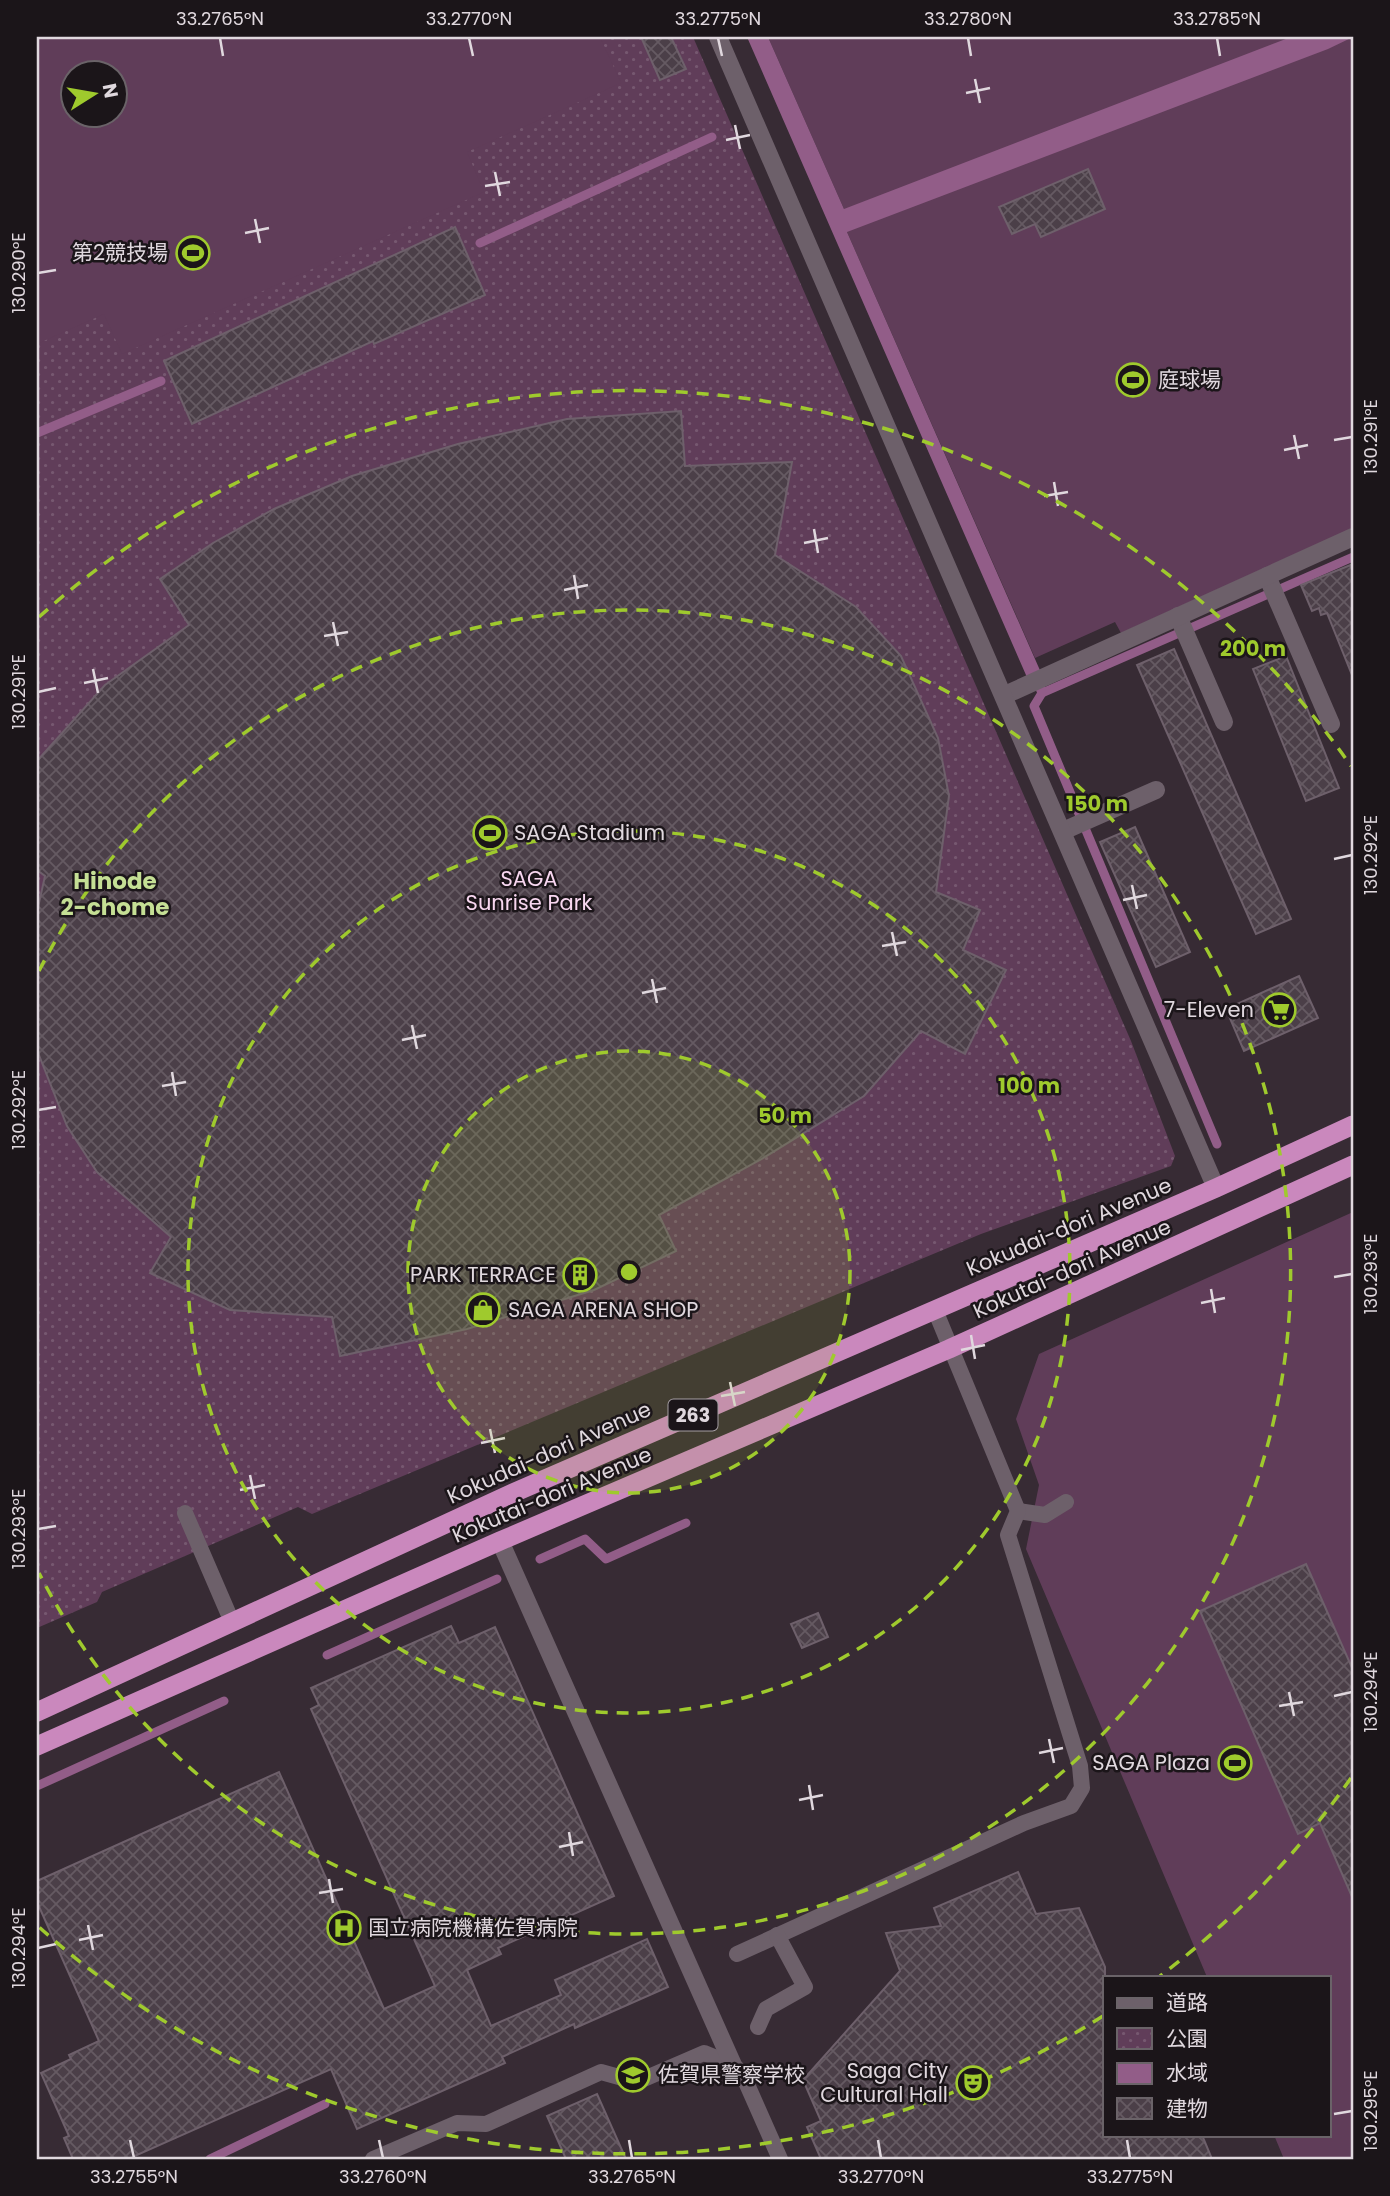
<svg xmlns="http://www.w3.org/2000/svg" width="1390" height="2196" viewBox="0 0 1390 2196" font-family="Poppins,'Noto Sans JP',sans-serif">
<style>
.park{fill:url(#park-dots);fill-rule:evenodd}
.pitch{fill:#603d59;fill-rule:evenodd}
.water{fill:#925d88}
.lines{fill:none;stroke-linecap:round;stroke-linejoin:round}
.stream{stroke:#925d88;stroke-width:9}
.building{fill:url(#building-cross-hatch);stroke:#6e606b;stroke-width:2}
.service{stroke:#6d606a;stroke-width:16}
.minor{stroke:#6d606a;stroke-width:18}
.tertiary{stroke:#6d606a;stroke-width:18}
.trunk{stroke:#ca88bd;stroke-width:19}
.ticks{fill:none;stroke:#e0d8de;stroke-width:2.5}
.ring{fill:none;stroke:#9fca2d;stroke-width:3.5;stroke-dasharray:12 9}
.labels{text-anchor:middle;stroke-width:5;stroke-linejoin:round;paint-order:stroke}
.shield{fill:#1b1519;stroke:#a59ea3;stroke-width:2}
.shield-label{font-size:19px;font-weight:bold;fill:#e0d8de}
.poi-label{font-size:21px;fill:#e0d8de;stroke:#1b1519;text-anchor:end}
.park-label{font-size:21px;fill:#f8d7f0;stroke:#1b1519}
.street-label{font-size:21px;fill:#e0d8de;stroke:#1b1519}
.neighbourhood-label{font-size:23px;font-weight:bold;fill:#c5df95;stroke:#1b1519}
.centre{fill:#9fca2d;stroke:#1b1519;stroke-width:3.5}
.ring-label{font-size:21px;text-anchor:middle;font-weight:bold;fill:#9fca2d;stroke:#1b1519;stroke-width:5;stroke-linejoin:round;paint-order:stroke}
.neatline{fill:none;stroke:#e0d8de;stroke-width:2.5}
.ticks-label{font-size:18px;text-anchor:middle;fill:#e0d8de}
</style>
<defs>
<pattern id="park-dots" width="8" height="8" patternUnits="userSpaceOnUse" patternTransform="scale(1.75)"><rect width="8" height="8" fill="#603d59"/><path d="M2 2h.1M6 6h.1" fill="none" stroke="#765870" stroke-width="1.8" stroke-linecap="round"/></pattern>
<pattern id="building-cross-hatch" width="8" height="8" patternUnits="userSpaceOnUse" patternTransform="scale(1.75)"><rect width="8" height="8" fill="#4b3f48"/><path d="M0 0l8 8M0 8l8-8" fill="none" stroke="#655a62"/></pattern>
</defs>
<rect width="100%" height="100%" fill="#372b34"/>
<path class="park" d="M37,37H693L1131,1041L1175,1156L1171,1166L981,1234L312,1514L298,1507L102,1592L97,1602L37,1628ZM74,74H116V116H74Z"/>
<g class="pitch">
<path d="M37,37H600L621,83L467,152L484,192L122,354L104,314L37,344ZM74,74H116V116H74Z"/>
<polygon points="768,37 1353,37 1353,528 1121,633 1115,622 1035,658 847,232 844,209"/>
<polygon points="1353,1212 1353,2159 1284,2159 1274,2135 1329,2135 1329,1977 1207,1977 1026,1549 1039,1485 1016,1419 1039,1354"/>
</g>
<polygon class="water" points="747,37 768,37 844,209 1291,37 1353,37 1328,49 847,232 1046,684 1033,691"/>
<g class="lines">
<g class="stream">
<polyline points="480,243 712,137"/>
<polyline points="37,433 161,381"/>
<polyline points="1036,679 1042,693 1353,557"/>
<polyline points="1042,693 1034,706 1217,1144"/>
<polyline points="540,1559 585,1539 606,1559 686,1523"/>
<polyline points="327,1655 497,1579"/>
<polyline points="37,1786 224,1701"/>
<polyline points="210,2159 325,2104"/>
</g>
</g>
<g class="building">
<polygon points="641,37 671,37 686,69 660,80"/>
<polygon points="1088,169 1105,209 1041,237 1035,224 1012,234 999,207"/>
<polygon points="455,227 485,295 374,344 373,341 192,424 164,361"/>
<polygon points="681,411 685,466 792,462 775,555 856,607 901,656 938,738 949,796 936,892 980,910 963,950 1006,970 965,1054 921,1031 864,1096 760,1160 659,1215 676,1251 594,1290 467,1329 340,1356 332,1317 230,1310 150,1273 171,1237 97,1172 67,1126 37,1050 37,912 45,876 37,870 37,761 105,685 189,625 160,579 213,543 274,509 352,476 458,444 567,419"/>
<polygon points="1353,564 1353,675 1352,675 1327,613 1321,615 1319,608 1312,611 1301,585"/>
<polygon points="1174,649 1291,919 1256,934 1137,665"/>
<polygon points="1286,656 1339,788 1306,801 1253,669"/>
<polygon points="1135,827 1190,952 1156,967 1100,842"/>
<polygon points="1299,976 1318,1018 1244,1051 1226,1009"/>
<polygon points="1306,1564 1353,1670 1353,1899 1320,1823 1298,1834 1200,1611"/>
<polygon points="818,1613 828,1637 802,1648 791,1624"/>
<polygon points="451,1626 459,1643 495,1627 614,1896 498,1948 501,1954 467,1970 491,2026 561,1995 555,1980 647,1939 668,1987 575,2028 574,2024 502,2057 505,2063 357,2129 331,2069 128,2159 73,2159 64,2138 69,2136 41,2073 71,2059 69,2055 99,2041 37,1902 37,1881 279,1772 384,2009 435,1986 311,1709 319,1705 311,1688"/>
<polygon points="1018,1872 1036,1914 1079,1908 1105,1967 1105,2135 1202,2135 1212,2159 821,2159 807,2127 821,2121 803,2080 900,1971 886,1933 941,1926 934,1908"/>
<polygon points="597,2094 626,2159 566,2159 547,2116"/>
</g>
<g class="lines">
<g class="service">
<polyline points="1018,1511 1045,1515 1066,1502"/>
<polyline points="185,1513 232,1622"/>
<polyline points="737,1954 1024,1823 1071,1806 1082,1788 1080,1766 1008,1535 1018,1511 935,1310"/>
<polyline points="758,2027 766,2009 805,1987 777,1935"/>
<polyline points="373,2159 457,2123 486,2124 601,2072 637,2082 704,2053 733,2065 742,2073 780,2159"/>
</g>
<g class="minor">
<polyline points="1267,576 1331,724"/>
<polyline points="1178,616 1224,722"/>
<polyline points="1005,695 1353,537"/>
<polyline points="1063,831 1156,790"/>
<polyline points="500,1541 733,2065"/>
</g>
<polyline class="tertiary" points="718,37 1216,1188"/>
<g class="trunk">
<polyline points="37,1712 513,1493 1216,1188 1353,1125"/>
<polyline points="37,1746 500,1541 949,1349 1353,1165"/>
</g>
</g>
<path class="ticks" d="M220,38L223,56M469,38L473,56M718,38L722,56M968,38L971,56M1217,38L1220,56M975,79L980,103M966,93L990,88M735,125L740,149M726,140L750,135M495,172L500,196M485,186L510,182M255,219L260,243M245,233L269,228M38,273L56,270M1294,435L1299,459M1334,440L1352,437M1284,450L1308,445M1054,482L1058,506M1044,496L1068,492M814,529L818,553M804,543L828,538M574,575L578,599M564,590L588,585M333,622L338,646M324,636L348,632M93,669L98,693M84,683L108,678M38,692L56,688M1334,859L1352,855M1132,885L1137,909M1123,900L1147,895M892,932L897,956M882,946L906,942M652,979L657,1003M642,993L666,988M412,1025L417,1049M402,1040L426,1035M172,1072L176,1096M162,1086L186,1082M38,1110L56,1107M1334,1277L1352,1274M1211,1289L1215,1313M1201,1303L1225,1298M971,1335L975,1359M961,1350L985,1345M730,1382L735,1406M721,1396L745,1392M490,1429L495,1453M481,1443L505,1438M250,1475L255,1499M240,1490L265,1485M38,1529L56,1526M1289,1692L1294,1716M1334,1696L1352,1692M1279,1706L1303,1702M1049,1739L1054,1763M1039,1753L1063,1748M809,1785L813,1810M799,1800L823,1795M569,1832L573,1856M559,1847L583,1842M329,1879L333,1903M319,1893L343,1889M88,1925L93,1950M79,1940L103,1935M38,1948L56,1944M1334,2114L1352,2111M130,2140L134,2158M379,2140L383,2158M629,2140L632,2158M878,2140L881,2158M1127,2140L1130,2158"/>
<circle cx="629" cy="1272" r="221" fill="#9fca2d" fill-opacity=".12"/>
<g class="ring">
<circle cx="629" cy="1272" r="221"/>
<circle cx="629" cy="1272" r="441"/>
<path d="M39 971A662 662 0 1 1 39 1573"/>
<path d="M1351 1778A882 882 0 0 1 1160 1976M1103 2016A882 882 0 0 1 39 1927M39 617A882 882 0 0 1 1351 766"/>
</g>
<defs>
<symbol id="stadium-ring" viewBox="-11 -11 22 22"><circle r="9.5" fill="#1b1519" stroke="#9fca2d" stroke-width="1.5"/><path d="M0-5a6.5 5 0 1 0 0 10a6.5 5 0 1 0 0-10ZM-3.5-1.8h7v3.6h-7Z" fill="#9fca2d"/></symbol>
<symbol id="supermarket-ring" viewBox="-11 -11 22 22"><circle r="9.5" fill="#1b1519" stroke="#9fca2d" stroke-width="1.5"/><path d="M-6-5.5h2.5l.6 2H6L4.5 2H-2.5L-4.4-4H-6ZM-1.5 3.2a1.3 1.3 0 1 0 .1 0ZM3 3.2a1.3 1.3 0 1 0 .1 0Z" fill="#9fca2d"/></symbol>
<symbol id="building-ring" viewBox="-11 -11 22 22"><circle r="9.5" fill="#1b1519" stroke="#9fca2d" stroke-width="1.5"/><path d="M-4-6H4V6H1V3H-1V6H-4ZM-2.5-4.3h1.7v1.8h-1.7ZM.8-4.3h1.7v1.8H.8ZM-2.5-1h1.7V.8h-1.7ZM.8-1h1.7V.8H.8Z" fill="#9fca2d"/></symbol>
<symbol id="shop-ring" viewBox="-11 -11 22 22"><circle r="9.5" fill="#1b1519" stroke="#9fca2d" stroke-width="1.5"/><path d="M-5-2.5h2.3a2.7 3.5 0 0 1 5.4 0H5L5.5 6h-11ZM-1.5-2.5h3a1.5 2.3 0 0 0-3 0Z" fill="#9fca2d"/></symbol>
<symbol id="hospital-ring" viewBox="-11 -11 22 22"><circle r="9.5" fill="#1b1519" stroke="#9fca2d" stroke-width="1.5"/><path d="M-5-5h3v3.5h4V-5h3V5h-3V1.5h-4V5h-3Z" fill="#9fca2d"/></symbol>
<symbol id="university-ring" viewBox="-11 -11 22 22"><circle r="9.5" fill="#1b1519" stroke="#9fca2d" stroke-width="1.5"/><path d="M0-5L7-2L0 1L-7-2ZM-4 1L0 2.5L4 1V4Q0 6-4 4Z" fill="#9fca2d"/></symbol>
<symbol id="theatre-ring" viewBox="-11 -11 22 22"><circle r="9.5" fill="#1b1519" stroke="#9fca2d" stroke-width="1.5"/><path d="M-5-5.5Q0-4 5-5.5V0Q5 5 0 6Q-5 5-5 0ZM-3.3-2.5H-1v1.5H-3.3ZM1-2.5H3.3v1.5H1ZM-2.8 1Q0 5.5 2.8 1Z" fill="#9fca2d"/></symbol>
</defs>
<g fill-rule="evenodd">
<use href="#stadium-ring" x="174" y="234" width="38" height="38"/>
<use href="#stadium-ring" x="1114" y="361" width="38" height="38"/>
<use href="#stadium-ring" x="471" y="814" width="38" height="38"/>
<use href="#supermarket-ring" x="1260" y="991" width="38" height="38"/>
<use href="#building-ring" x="561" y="1256" width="38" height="38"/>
<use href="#shop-ring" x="464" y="1291" width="38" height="38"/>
<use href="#stadium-ring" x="1216" y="1744" width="38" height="38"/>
<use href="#hospital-ring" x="325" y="1909" width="38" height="38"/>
<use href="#university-ring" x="614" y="2056" width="38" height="38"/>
<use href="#theatre-ring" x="954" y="2064" width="38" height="38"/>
</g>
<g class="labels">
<rect class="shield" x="668.5" y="1399.5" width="49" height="31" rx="5"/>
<g class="shield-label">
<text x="693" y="1422">263</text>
</g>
<g class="poi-label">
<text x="168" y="260">第2競技場</text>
<text x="1158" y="387" text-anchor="start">庭球場</text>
<text x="514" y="840" text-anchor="start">SAGA Stadium</text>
<text x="1254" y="1017">7-Eleven</text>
<text x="556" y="1282">PARK TERRACE</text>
<text x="508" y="1317" text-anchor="start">SAGA ARENA SHOP</text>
<text x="1210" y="1770">SAGA Plaza</text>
<text x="368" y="1935" text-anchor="start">国立病院機構佐賀病院</text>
<text x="948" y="2078">Saga City<tspan x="948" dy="24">Cultural Hall</tspan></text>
<text x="658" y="2082" text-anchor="start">佐賀県警察学校</text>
</g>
<g class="park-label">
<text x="529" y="886">SAGA<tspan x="529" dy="24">Sunrise Park</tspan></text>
</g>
<g class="street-label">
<text transform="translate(1069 1227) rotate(-23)" y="7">Kokudai-dori Avenue</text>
<text transform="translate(1072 1269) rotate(-24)" y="7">Kokutai-dori Avenue</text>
<text transform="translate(549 1453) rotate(-24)" y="7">Kokudai-dori Avenue</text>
<text transform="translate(552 1495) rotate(-23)" y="7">Kokutai-dori Avenue</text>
</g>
<g class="neighbourhood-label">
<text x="115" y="889">Hinode<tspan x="115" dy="26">2-chome</tspan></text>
</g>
</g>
<circle cx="629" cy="1272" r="10" class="centre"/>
<g class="ring-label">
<text x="1253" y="656">200 m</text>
<text x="1097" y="811">150 m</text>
<text x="1029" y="1093">100 m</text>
<text x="785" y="1123">50 m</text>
</g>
<rect width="1390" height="2196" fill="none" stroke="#1b1519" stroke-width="77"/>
<rect x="1103" y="1976" width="228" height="161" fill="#1b1519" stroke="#6a6368" stroke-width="2"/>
<rect x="1117" y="1998" width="35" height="10" fill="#6d606a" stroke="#6a6368" stroke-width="2"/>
<text x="1166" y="2010" font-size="21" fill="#e0d8de">道路</text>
<rect x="1117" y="2028" width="35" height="21" fill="url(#park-dots)" stroke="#6a6368" stroke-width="2"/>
<text x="1166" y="2046" font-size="21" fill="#e0d8de">公園</text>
<rect x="1117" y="2063" width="35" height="21" fill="#925d88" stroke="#6a6368" stroke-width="2"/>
<text x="1166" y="2080" font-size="21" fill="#e0d8de">水域</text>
<rect x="1117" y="2098" width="35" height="21" fill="url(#building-cross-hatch)" stroke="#6a6368" stroke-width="2"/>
<text x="1166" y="2116" font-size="21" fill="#e0d8de">建物</text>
<g transform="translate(94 94) rotate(79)"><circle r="33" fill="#1b1519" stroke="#6a6368" stroke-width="2"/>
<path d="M0-5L12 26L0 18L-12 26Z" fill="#9fca2d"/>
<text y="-10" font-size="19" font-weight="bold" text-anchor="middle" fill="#e0d8de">N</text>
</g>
<rect x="38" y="38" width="1314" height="2120" class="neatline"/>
<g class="ticks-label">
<text x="220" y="25">33.2765°N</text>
<text x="469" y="25">33.2770°N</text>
<text x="718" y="25">33.2775°N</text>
<text x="968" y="25">33.2780°N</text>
<text x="1217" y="25">33.2785°N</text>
<text transform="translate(19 273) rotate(-90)" y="6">130.290°E</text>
<text transform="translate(1371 437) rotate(-90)" y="6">130.291°E</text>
<text transform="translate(19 692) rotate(-90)" y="6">130.291°E</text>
<text transform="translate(1371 855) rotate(-90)" y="6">130.292°E</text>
<text transform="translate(19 1110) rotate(-90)" y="6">130.292°E</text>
<text transform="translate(1371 1274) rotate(-90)" y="6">130.293°E</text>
<text transform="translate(19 1529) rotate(-90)" y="6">130.293°E</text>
<text transform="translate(1371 1692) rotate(-90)" y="6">130.294°E</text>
<text transform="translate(19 1948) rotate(-90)" y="6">130.294°E</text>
<text transform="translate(1371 2111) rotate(-90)" y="6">130.295°E</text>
<text x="134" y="2183">33.2755°N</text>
<text x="383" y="2183">33.2760°N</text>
<text x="632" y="2183">33.2765°N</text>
<text x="881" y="2183">33.2770°N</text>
<text x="1130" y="2183">33.2775°N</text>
</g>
</svg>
